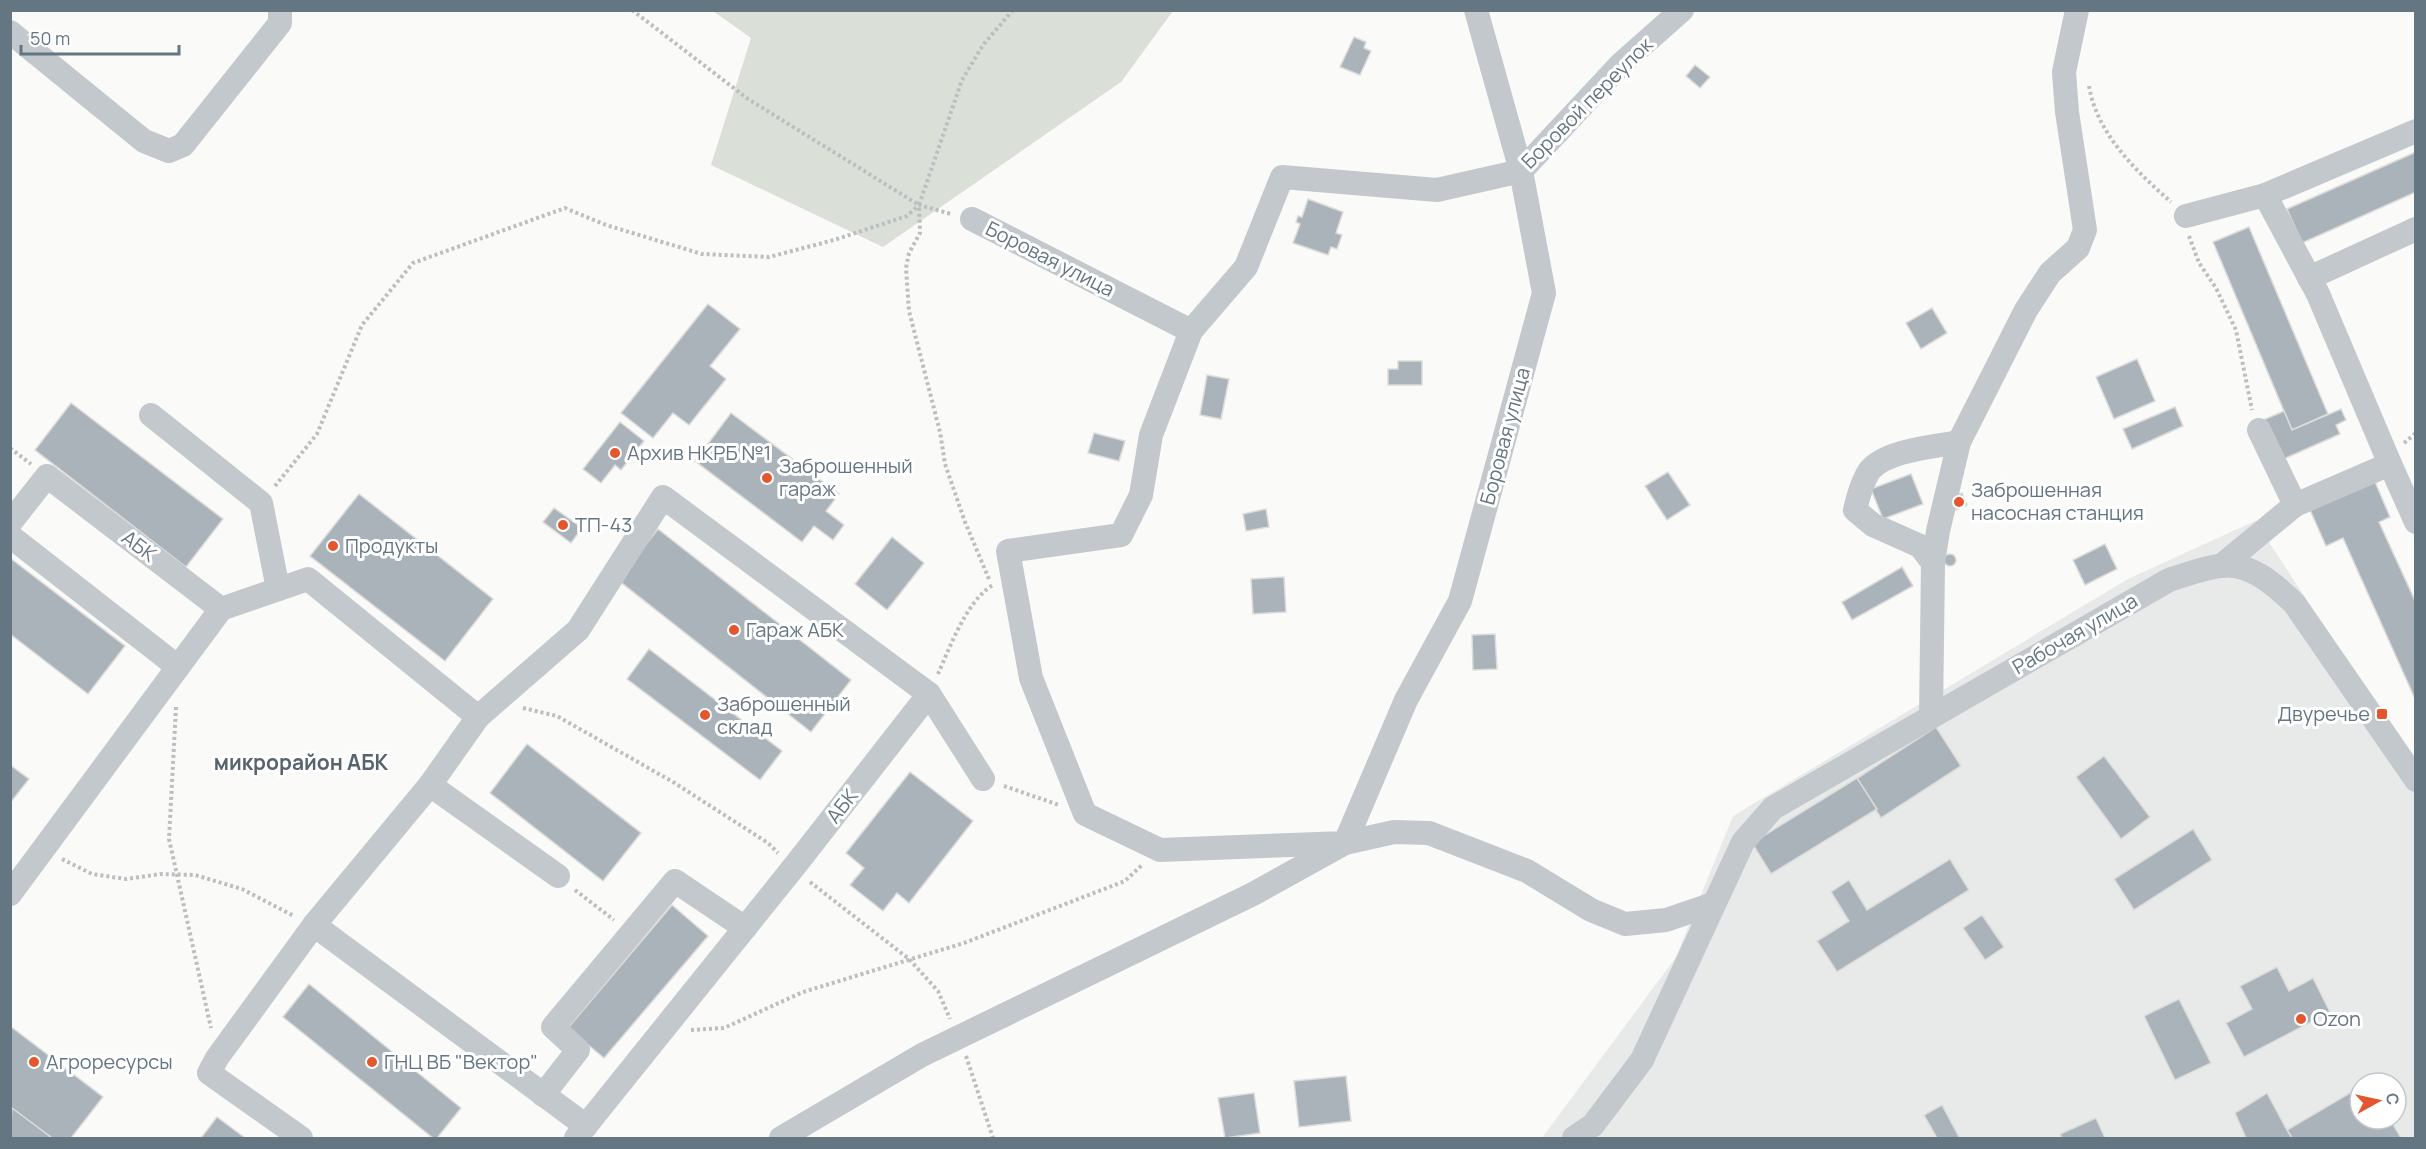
<svg xmlns="http://www.w3.org/2000/svg" width="2426" height="1149" viewBox="0 0 2426 1149" font-family="Manrope,sans-serif">
<style>
.built{fill:#e8e9e9;fill-rule:evenodd}
.green{fill:#dadfd7}
.building{fill:#aab3b9;stroke:#dcdcda;stroke-width:1.5}
.lines{fill:none;stroke-linecap:round;stroke-linejoin:round}
.path{stroke:#bbbfc2;stroke-width:4;stroke-dasharray:3 3;stroke-linecap:butt}
.minor{stroke:#c3c8cc;stroke-width:24}
.poi-dot{fill:#e4572e;stroke:#fff;stroke-width:2}
.labels{text-anchor:middle;stroke-width:6;stroke-linejoin:round;paint-order:stroke}
.street-label{font-size:20px;fill:#657683;stroke:#fff}
.poi-label{font-size:20px;fill:#657683;stroke:#fff;text-anchor:start}
.neighbourhood-label{font-size:21px;font-weight:bold;fill:#57646e;stroke:#fff}
</style>
<rect width="100%" height="100%" fill="#fafaf8"/>
<path class="built" d="M2255,521L2415,765V1138H1542L1676,957L1733,816L2128,579ZM2360,1083H2396V1119H2360Z"/>
<polygon class="green" points="713,11 1173,11 1121,82 883,247 711,165 751,38"/>
<g class="building">
<polygon points="1354,37 1366,42 1364,48 1371,51 1360,75 1340,67"/>
<polygon points="1695,65 1710,77 1700,88 1686,76"/>
<polygon points="2416,152 2416,192 2302,243 2287,209"/>
<polygon points="1308,199 1343,212 1336,233 1342,235 1337,249 1331,247 1328,255 1293,243 1300,224 1296,222 1298,216 1302,217"/>
<polygon points="2249,227 2328,414 2292,430 2213,242"/>
<polygon points="708,304 740,329 710,366 726,379 689,425 673,413 653,438 621,413"/>
<polygon points="1932,308 1947,333 1921,349 1906,323"/>
<polygon points="2137,359 2155,401 2114,419 2096,377"/>
<polygon points="1398,361 1422,361 1422,385 1388,385 1388,369 1398,369"/>
<polygon points="1207,375 1229,379 1221,419 1200,415"/>
<polygon points="71,403 223,519 186,567 35,450"/>
<polygon points="2175,407 2183,426 2132,449 2123,429"/>
<polygon points="2341,409 2346,420 2336,425 2340,434 2279,461 2261,421 2284,411 2292,430"/>
<polygon points="731,413 839,494 826,511 844,525 833,540 814,526 802,542 695,461"/>
<polygon points="620,422 644,441 621,470 615,465 601,483 583,469"/>
<polygon points="1094,433 1125,441 1119,461 1088,453"/>
<polygon points="1668,472 1690,505 1667,520 1645,486"/>
<polygon points="1911,474 1923,504 1883,519 1871,489"/>
<polygon points="2372,475 2390,517 2379,522 2416,603 2416,701 2343,538 2326,546 2307,503"/>
<polygon points="1962,493 1967,505 1956,510 1951,499"/>
<polygon points="359,494 493,599 445,661 310,556"/>
<polygon points="554,508 582,528 571,543 543,522"/>
<polygon points="1266,509 1269,527 1246,531 1243,514"/>
<polygon points="658,529 851,680 811,732 618,580"/>
<polygon points="892,537 924,563 887,610 855,584"/>
<polygon points="2105,544 2117,569 2085,585 2073,560"/>
<circle cx="1950" cy="560" r="6"/>
<polygon points="10,558 125,646 88,694 10,634"/>
<polygon points="1902,567 1913,586 1852,620 1842,602"/>
<polygon points="1284,577 1286,612 1253,614 1251,579"/>
<polygon points="1495,634 1497,669 1473,670 1472,635"/>
<polygon points="649,649 782,751 760,780 627,679"/>
<polygon points="1936,727 1961,766 1881,818 1856,779"/>
<polygon points="527,744 641,833 603,881 490,793"/>
<polygon points="2104,756 2150,817 2121,839 2076,777"/>
<polygon points="10,765 29,779 10,803"/>
<polygon points="910,772 973,821 909,903 897,893 883,911 850,885 864,868 846,853"/>
<polygon points="1857,778 1877,809 1771,874 1752,843"/>
<polygon points="2193,829 2212,860 2134,910 2114,879"/>
<polygon points="1950,859 1969,890 1837,972 1817,941 1849,921 1831,892 1849,880 1867,910"/>
<polygon points="672,905 708,936 604,1058 568,1028"/>
<polygon points="1982,915 2004,947 1985,960 1963,928"/>
<polygon points="2277,967 2289,991 2313,978 2330,1012 2244,1057 2226,1023 2252,1009 2240,986"/>
<polygon points="309,984 461,1108 437,1138 433,1138 283,1017"/>
<polygon points="2179,999 2211,1063 2175,1080 2144,1016"/>
<polygon points="10,1026 103,1097 71,1138 52,1138 10,1107"/>
<polygon points="1346,1076 1351,1121 1299,1127 1294,1081"/>
<polygon points="2360,1087 2360,1119 2390,1119 2401,1138 2292,1138 2287,1130"/>
<polygon points="1254,1093 1260,1133 1225,1138 1218,1098"/>
<polygon points="2267,1093 2287,1130 2292,1138 2246,1138 2235,1113"/>
<polygon points="1942,1105 1959,1137 1957,1138 1937,1138 1924,1115"/>
<polygon points="12,1108 52,1138 10,1138"/>
<polygon points="217,1117 245,1138 201,1138"/>
<polygon points="2096,1118 2105,1138 2062,1138 2060,1134"/>
</g>
<g class="lines">
<g class="path">
<polyline points="632,10 748,99 919,205"/>
<path d="M2089,86C2097,134 2136,171 2171,202"/>
<polyline points="2189,236 2199,263 2216,288 2236,330 2252,410"/>
<polyline points="2404,443 2416,433"/>
<polyline points="10,448 31,464"/>
<polyline points="275,486 317,434 362,325 413,263 565,208 606,225 702,254 769,257 834,240 907,216 919,205 951,214"/>
<polyline points="989,579 965,522 945,464 940,432 909,311 906,268 909,253 920,233 919,205 962,80 983,45 1013,10"/>
<path d="M938,674C950,647 967,600 993,585"/>
<polyline points="176,707 169,839 211,1028"/>
<polyline points="523,708 557,716 673,782 768,843 778,853"/>
<polyline points="1004,786 1059,805"/>
<polyline points="62,859 92,874 126,879 161,874 195,875 242,889 294,916"/>
<polyline points="810,882 909,959 938,991 950,1019"/>
<polyline points="575,890 614,920"/>
<polyline points="691,1030 724,1028 803,992 964,943 1125,881 1142,865"/>
<polyline points="966,1056 993,1138"/>
</g>
<g class="minor">
<polyline points="1476,10 1521,171 1544,293 1460,601 1406,700 1345,843 1160,850 1085,814 1031,678 1008,551 1121,535 1141,495 1151,435 1191,331 1246,267 1282,177 1437,190 1521,171 1621,64 1682,10"/>
<polyline points="10,32 144,141 169,151 183,145 280,23 280,10"/>
<polyline points="2265,195 2416,131"/>
<polyline points="2186,216 2265,195 2318,294 2390,464"/>
<polyline points="972,219 1191,331"/>
<polyline points="2309,278 2416,229"/>
<polyline points="151,415 261,503 278,589"/>
<polyline points="2295,505 2390,464 2416,522"/>
<polyline points="10,523 47,476 221,609 10,894"/>
<polyline points="10,536 178,667"/>
<polyline points="1933,563 1938,531 1959,442 2026,310 2050,273 2078,248 2085,230 2067,112 2064,72 2077,10"/>
<polyline points="2221,566 2295,505 2259,430"/>
<polyline points="221,609 308,579 478,717"/>
<polyline points="929,694 983,779"/>
<path d="M1931,717L1933,563L1920,546L1873,525L1855,510C1858,497 1862,481 1870,470C1887,450 1934,447 1959,442"/>
<polyline points="430,785 558,876"/>
<polyline points="314,925 586,1126"/>
<polyline points="543,1095 578,1050 553,1027 675,881 745,928"/>
<polyline points="301,1138 209,1073 217,1058 314,925 430,785 478,717 578,630 663,497 929,694 797,863 576,1138"/>
<polyline points="781,1138 922,1055 1253,894 1345,843 1394,832 1429,833 1527,871 1591,910 1625,924 1666,920 1713,904"/>
<path d="M1574,1138L1593,1125L1642,1060L1743,842L1773,808L2169,580C2185,575 2203,568 2220,566C2250,562 2274,584 2294,603L2416,780"/>
</g>
</g>
<g class="poi-dot">
<circle cx="615" cy="453" r="6"/>
<circle cx="767" cy="478" r="6"/>
<circle cx="1959" cy="502" r="6"/>
<circle cx="563" cy="525" r="6"/>
<circle cx="333" cy="546" r="6"/>
<circle cx="734" cy="630" r="6"/>
<rect x="2376" y="708" width="12" height="12" rx="3"/>
<circle cx="705" cy="715" r="6"/>
<circle cx="2301" cy="1019" r="6"/>
<circle cx="34" cy="1062" r="6"/>
<circle cx="372" cy="1062" r="6"/>
</g>
<g class="labels">
<g class="street-label">
<text transform="translate(1587 103) rotate(-45)" y="7">Боровой переулок</text>
<text transform="translate(1050 259) rotate(27)" y="7">Боровая улица</text>
<text transform="translate(1505 436) rotate(-75)" y="7">Боровая улица</text>
<text transform="translate(139 546) rotate(37)" y="7">АБК</text>
<text transform="translate(2075 634) rotate(-30)" y="7">Рабочая улица</text>
<text transform="translate(842 806) rotate(-52)" y="7">АБК</text>
</g>
<g class="poi-label">
<text x="627" y="460">Архив НКРБ №1</text>
<text x="779" y="473">Заброшенный<tspan x="779" dy="23">гараж</tspan></text>
<text x="1971" y="497">Заброшенная<tspan x="1971" dy="23">насосная станция</tspan></text>
<text x="575" y="532">ТП-43</text>
<text x="345" y="553">Продукты</text>
<text x="746" y="637">Гараж АБК</text>
<text x="717" y="711">Заброшенный<tspan x="717" dy="23">склад</tspan></text>
<text x="2370" y="721" text-anchor="end">Двуречье</text>
<text x="2313" y="1026">Ozon</text>
<text x="46" y="1069">Агроресурсы</text>
<text x="384" y="1069">ГНЦ ВБ "Вектор"</text>
</g>
<g class="neighbourhood-label">
<text x="301" y="770">микрорайон АБК</text>
</g>
</g>
<rect width="2426" height="1149" fill="none" stroke="#657683" stroke-width="24"/>
<g transform="translate(2378 1101) rotate(82)"><circle r="28" fill="#ffffff" stroke="#c1c8cd" stroke-width="1.5"/>
<path d="M0-4.5L10 22L0 15L-10 22Z" fill="#e4572e"/>
<text y="-9" font-size="16" font-weight="bold" text-anchor="middle" fill="#657683">С</text>
</g>
<path d="M21 45v9h158v-9" fill="none" stroke="#657683" stroke-width="3"/>
<text x="30" y="45" font-size="18" fill="#657683" stroke="#ffffff" stroke-width="4.5" paint-order="stroke">50 m</text>
</svg>
